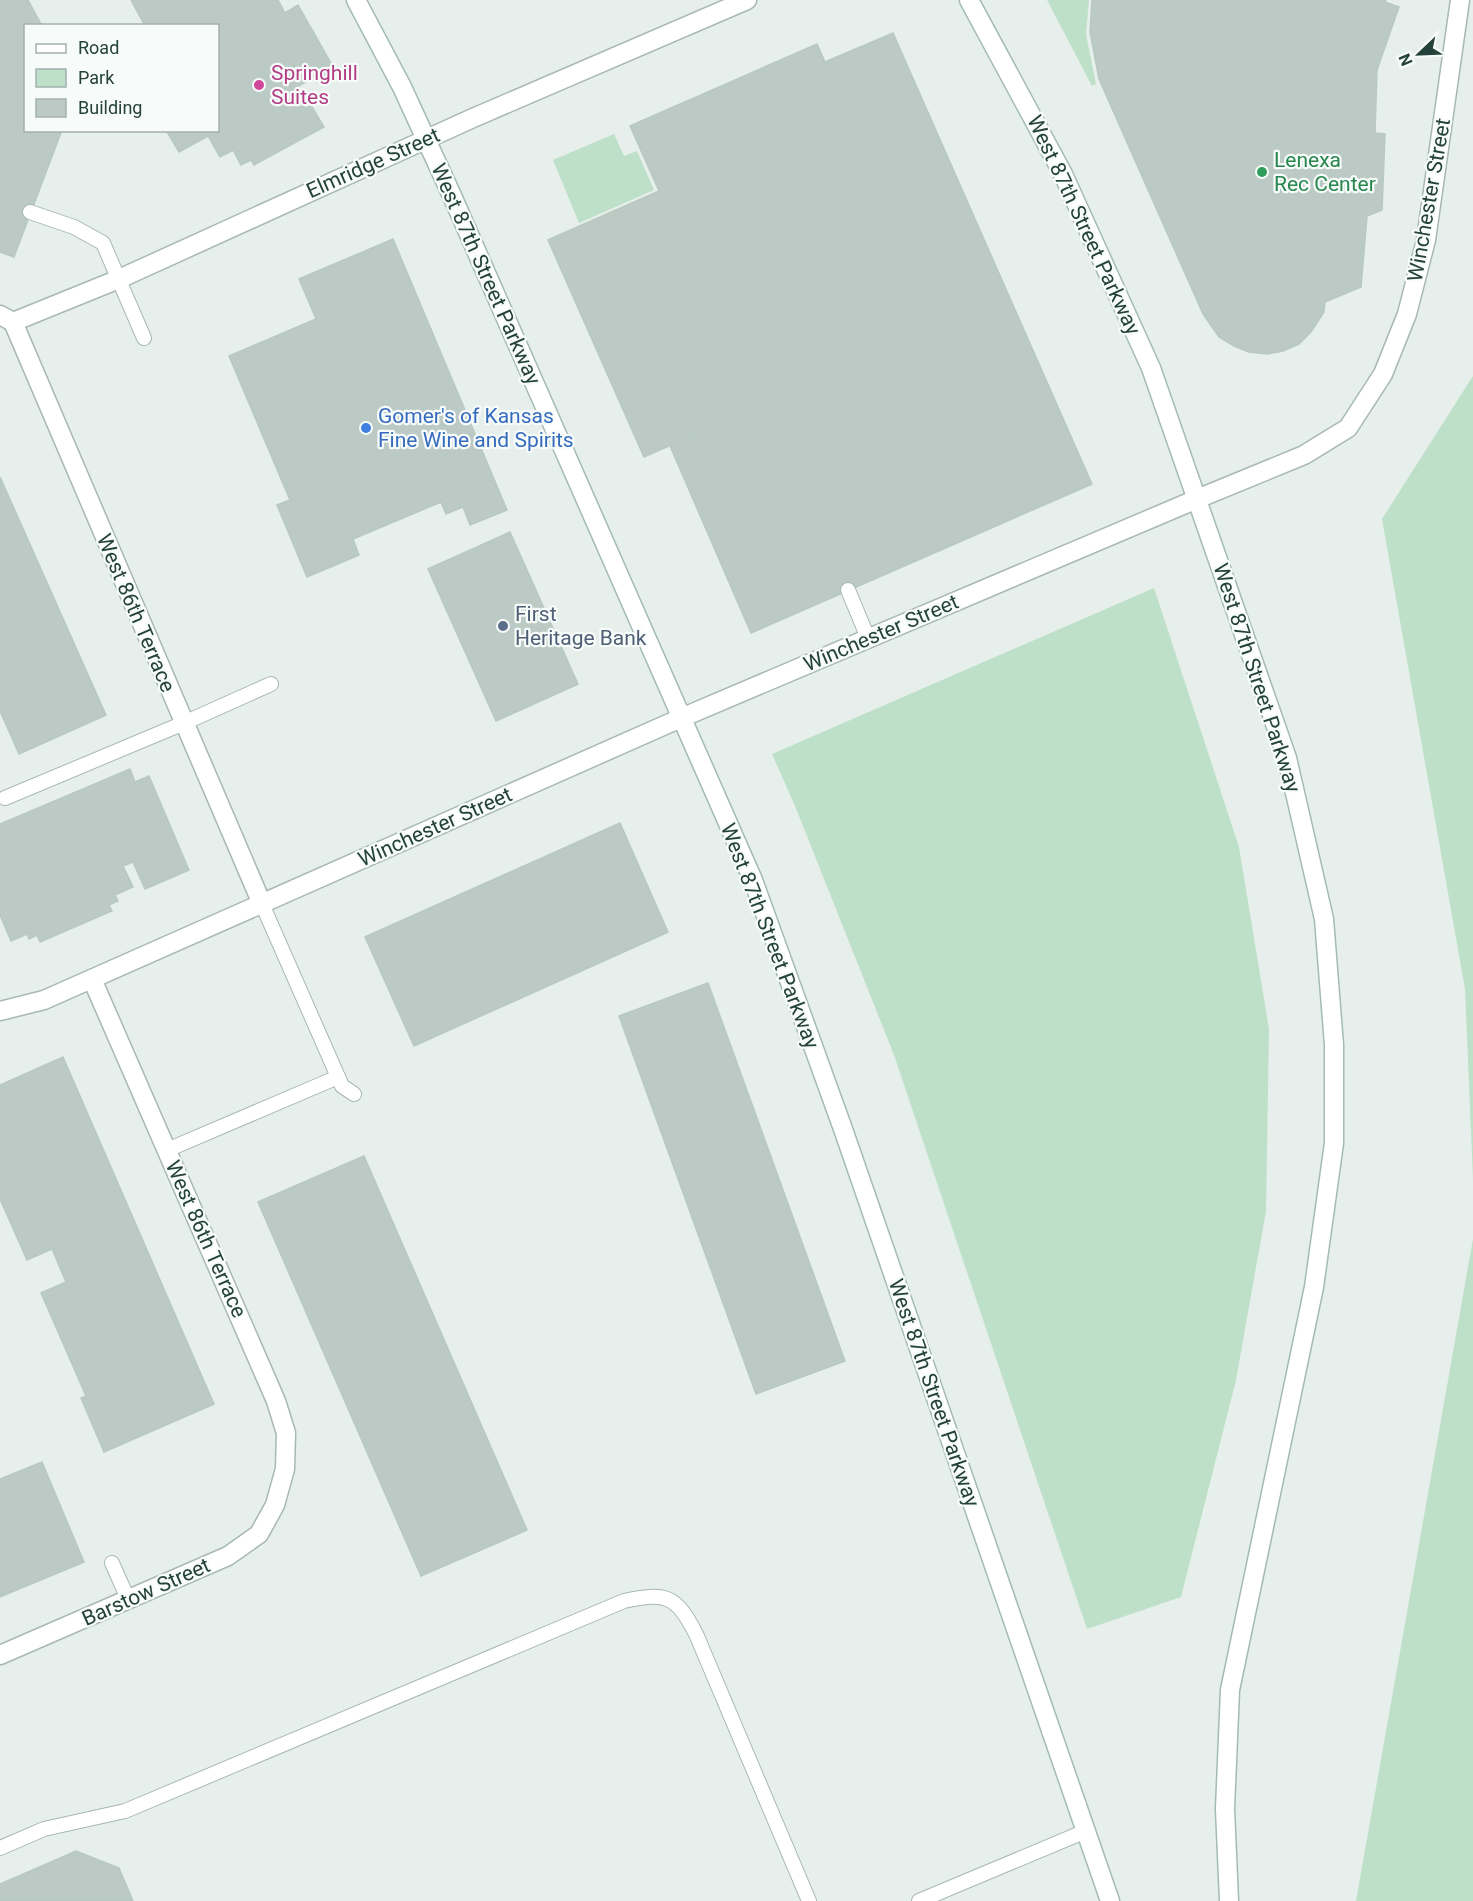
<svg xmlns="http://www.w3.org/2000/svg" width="1473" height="1901" viewBox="0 0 1473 1901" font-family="Roboto,sans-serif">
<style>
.green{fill:#bfe0c8}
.building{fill:#bbcac4;stroke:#b8c9c2;stroke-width:1.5}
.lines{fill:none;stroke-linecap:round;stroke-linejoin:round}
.lane-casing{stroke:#a8b8b2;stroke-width:16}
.street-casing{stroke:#a8b8b2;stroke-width:21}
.secondary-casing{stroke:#a4bbb3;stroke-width:21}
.lane{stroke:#fff;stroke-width:14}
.street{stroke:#fff;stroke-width:18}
.secondary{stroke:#fff;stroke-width:18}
.hotel-dot{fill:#d1479c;stroke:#f7fbf9;stroke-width:2}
.leisure-dot{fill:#2e9e5b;stroke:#f7fbf9;stroke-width:2}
.shop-dot{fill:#3f7fe0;stroke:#f7fbf9;stroke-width:2}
.service-dot{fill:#5c6f8a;stroke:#f7fbf9;stroke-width:2}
.labels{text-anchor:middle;stroke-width:4.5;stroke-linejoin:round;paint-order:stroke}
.hotel-label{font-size:21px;fill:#b23c85;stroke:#f7fbf9;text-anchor:start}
.leisure-label{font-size:21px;fill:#27864d;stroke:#f7fbf9;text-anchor:start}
.street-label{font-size:21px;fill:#24423a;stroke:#f7fbf9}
.shop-label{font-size:21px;fill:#366cbe;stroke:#f7fbf9;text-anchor:start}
.service-label{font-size:21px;fill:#4e5e75;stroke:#f7fbf9;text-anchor:start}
</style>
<rect width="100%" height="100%" fill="#e6efeb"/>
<g class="green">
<polygon points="1047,0 1089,0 1086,34 1096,84 1092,86"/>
<polygon points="614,134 624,156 637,151 654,190 579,223 553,160"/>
<polygon points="1473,376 1473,1179 1465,989 1382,519"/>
<polygon points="1154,588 1239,847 1269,1029 1266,1211 1236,1380 1181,1597 1087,1629 894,1055 795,806 772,754"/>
<polygon points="1473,1239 1473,1901 1356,1901"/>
</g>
<g class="building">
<polygon points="0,0 28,0 42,26 26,26 26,130 62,130 14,257 0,252"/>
<polygon points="131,0 278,0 285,13 298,5 336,72 317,82 314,77 295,88 306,108 311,105 324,127 254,165 251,160 241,165 233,150 220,157 208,136 179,152 166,130 218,130 218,26 145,26"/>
<polygon points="1092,0 1386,0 1385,2 1399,7 1377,70 1375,133 1385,134 1382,210 1367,216 1361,287 1325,302 1324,312 1311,332 1299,344 1283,351 1268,354 1249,352 1234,346 1219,337 1203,314 1099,79 1090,32"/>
<polygon points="893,33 1009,296 644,457 548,240 659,191 630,126 817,44 825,62"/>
<polygon points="393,239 507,510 470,525 463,507 446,514 441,502 353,539 359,555 307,577 277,505 290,500 229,356 316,319 299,279"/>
<polygon points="1009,296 1092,484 751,633 670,446"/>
<polygon points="0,477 106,715 19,754 0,711"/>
<polygon points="510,532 578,684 496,721 428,569"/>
<polygon points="130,769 135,782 149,776 189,870 145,889 133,862 123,866 133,887 115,895 118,901 109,905 112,911 40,942 37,935 29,939 27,934 11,941 0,915 0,824"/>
<polygon points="620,823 668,932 414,1046 365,937"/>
<polygon points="708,983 845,1361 756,1394 619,1016"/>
<polygon points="63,1057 214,1404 104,1452 81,1398 86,1396 41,1293 66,1282 52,1249 27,1260 0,1199 0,1085"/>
<polygon points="364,1156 527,1530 421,1576 258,1202"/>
<polygon points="42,1462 84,1562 0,1597 0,1479"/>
<polygon points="76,1851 119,1868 133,1901 0,1901 0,1884"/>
</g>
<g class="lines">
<defs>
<g id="lane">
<polyline points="30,212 74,227 103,243 144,338"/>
<polyline points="848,590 868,638"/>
<polyline points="5,798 184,723 271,684"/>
<polyline points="262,904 342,1086 354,1094"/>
<polyline points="167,1150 338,1077"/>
<polyline points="112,1563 128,1599"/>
<path d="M0,1848L44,1829L125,1811L624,1601C666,1592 676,1595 696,1634L809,1901"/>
<polyline points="919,1901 1086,1831"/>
</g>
<g id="street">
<polyline points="0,315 13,322 119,279 473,118 747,0"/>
<polyline points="13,322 262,904"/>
<polyline points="0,1011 44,1000 681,718 1197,499 1304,455 1348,428 1383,374 1407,314 1426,240 1460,0"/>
<polyline points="0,1655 228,1556 259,1534 275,1505 285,1469 286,1433 276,1401 92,979"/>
</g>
<g id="secondary">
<polyline points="356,0 402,87 453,198 753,880 843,1129 1110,1901"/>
<polyline points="969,0 1063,174 1151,368 1287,758 1324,919 1334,1045 1334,1143 1314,1287 1230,1690 1225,1809 1229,1901"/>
</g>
</defs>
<use href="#lane" class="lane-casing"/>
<use href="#street" class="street-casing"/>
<use href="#secondary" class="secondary-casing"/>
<use href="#lane" class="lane"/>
<use href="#street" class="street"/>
<use href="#secondary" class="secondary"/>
</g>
<circle class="hotel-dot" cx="259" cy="85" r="6"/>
<circle class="leisure-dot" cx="1262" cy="172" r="6"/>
<circle class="shop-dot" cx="366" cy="428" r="6"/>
<circle class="service-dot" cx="503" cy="626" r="6"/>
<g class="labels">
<g class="hotel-label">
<text x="271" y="80">Springhill<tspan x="271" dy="24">Suites</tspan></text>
</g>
<g class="leisure-label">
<text x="1274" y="167">Lenexa<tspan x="1274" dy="24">Rec Center</tspan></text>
</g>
<g class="street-label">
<text transform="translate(373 163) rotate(-24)" y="7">Elmridge Street</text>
<text transform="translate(1429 200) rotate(-80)" y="7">Winchester Street</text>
<text transform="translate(1084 225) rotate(65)" y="7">West 87th Street Parkway</text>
<text transform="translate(486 274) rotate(66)" y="7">West 87th Street Parkway</text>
<text transform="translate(136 613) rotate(67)" y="7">West 86th Terrace</text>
<text transform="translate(881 633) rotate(-23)" y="7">Winchester Street</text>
<text transform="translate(1257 678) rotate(72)" y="7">West 87th Street Parkway</text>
<text transform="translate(435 827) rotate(-24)" y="7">Winchester Street</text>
<text transform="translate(770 936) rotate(69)" y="7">West 87th Street Parkway</text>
<text transform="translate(206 1239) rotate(66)" y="7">West 86th Terrace</text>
<text transform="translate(934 1393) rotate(71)" y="7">West 87th Street Parkway</text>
<text transform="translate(146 1592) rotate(-24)" y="7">Barstow Street</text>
</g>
<g class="shop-label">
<text x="378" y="423">Gomer's of Kansas<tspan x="378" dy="24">Fine Wine and Spirits</tspan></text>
</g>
<g class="service-label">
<text x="515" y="621">First<tspan x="515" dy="24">Heritage Bank</tspan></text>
</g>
</g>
<rect x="24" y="24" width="195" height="108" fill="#f7fbf9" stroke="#a3b1ad" stroke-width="1.5"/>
<rect x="36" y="44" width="30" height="9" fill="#ffffff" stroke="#a3b1ad" stroke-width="1.5"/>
<text x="78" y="54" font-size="18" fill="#24423a">Road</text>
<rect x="36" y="69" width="30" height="18" fill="#bfe0c8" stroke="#a3b1ad" stroke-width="1.5"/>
<text x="78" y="84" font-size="18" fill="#24423a">Park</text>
<rect x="36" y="99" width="30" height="18" fill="#bbcac4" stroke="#a3b1ad" stroke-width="1.5"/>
<text x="78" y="114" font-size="18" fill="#24423a">Building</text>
<g transform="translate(1419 54) rotate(247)" stroke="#f7fbf9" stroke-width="4.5" paint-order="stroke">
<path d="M0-4.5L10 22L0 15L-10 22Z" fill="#24423a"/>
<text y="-9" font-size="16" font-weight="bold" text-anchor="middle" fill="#24423a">N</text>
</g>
</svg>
